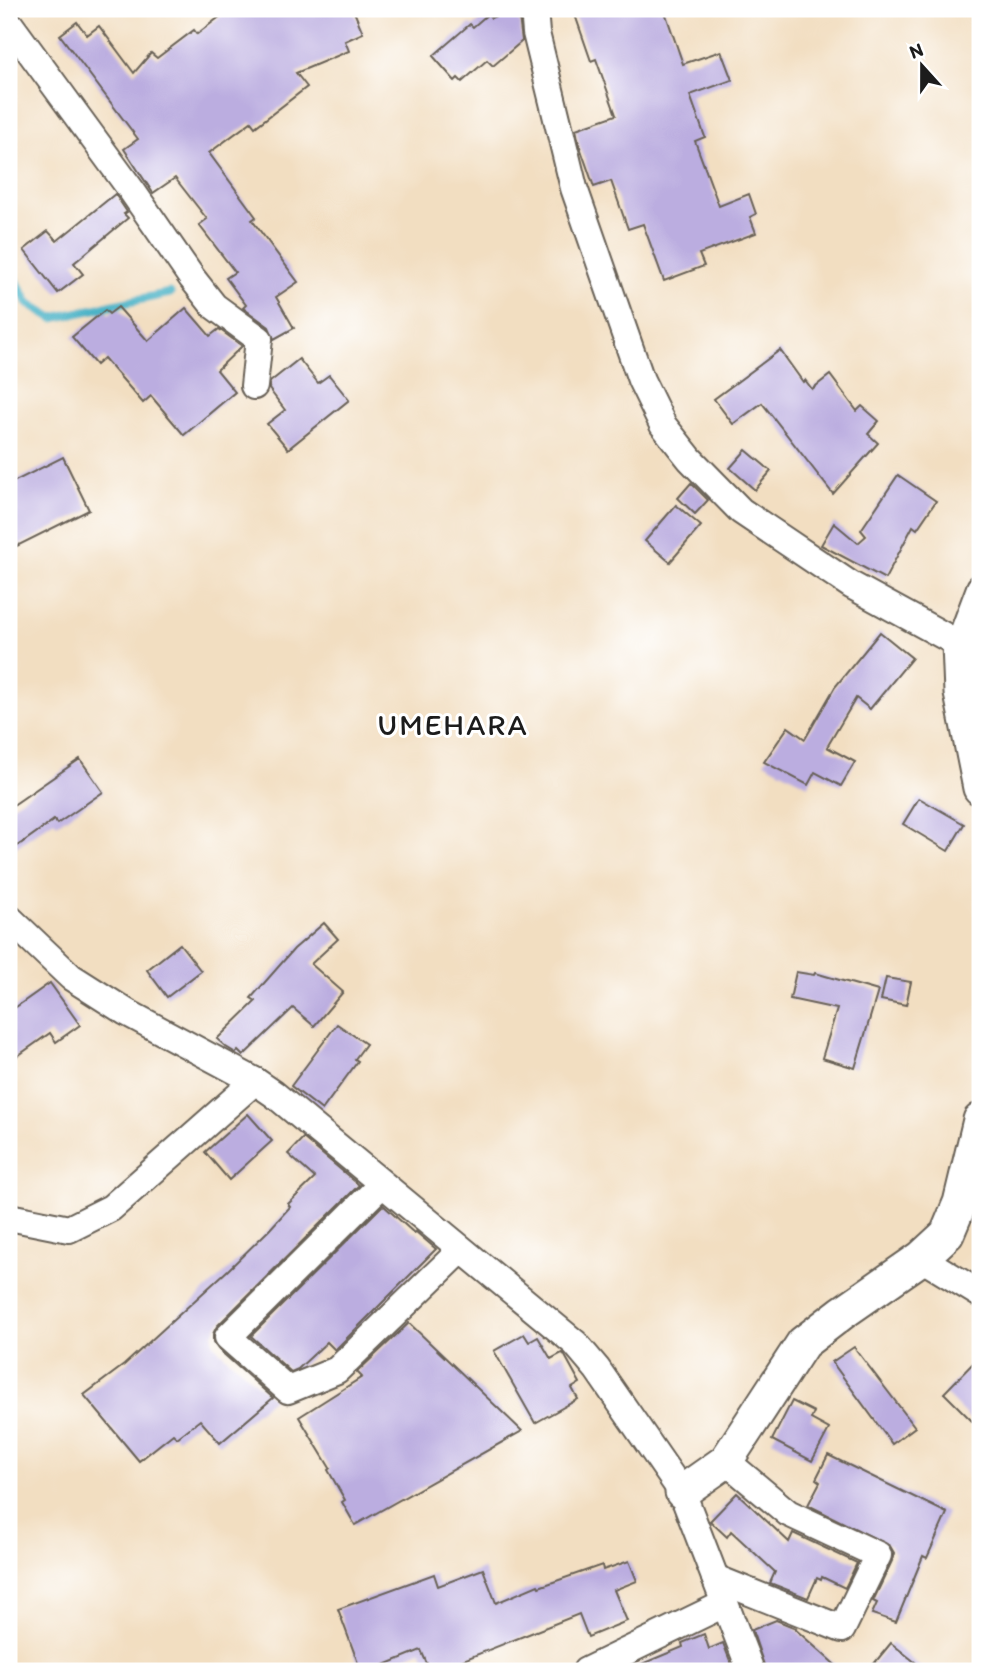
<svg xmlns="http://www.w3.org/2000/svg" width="989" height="1680" viewBox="0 0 989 1680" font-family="Itim,sans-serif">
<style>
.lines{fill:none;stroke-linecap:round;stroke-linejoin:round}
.stream{stroke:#48b2c6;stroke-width:9}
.building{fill:#bbade0}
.minor-casing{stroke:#676056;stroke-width:30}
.tertiary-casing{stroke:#676056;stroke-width:37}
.minor{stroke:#fff;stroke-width:26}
.tertiary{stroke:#fff;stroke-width:33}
.labels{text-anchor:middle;stroke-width:6;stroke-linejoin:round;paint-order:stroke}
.quarter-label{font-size:30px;letter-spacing:2px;fill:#1c1c1c;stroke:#fff}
</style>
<rect width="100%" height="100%" fill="#fff"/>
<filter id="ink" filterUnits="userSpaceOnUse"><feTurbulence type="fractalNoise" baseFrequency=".0143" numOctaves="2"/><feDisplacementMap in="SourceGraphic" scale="14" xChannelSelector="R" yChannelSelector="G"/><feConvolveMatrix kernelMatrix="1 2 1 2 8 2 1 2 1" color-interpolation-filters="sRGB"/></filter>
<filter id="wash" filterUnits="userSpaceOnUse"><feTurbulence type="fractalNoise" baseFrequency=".00686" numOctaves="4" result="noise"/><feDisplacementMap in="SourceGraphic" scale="28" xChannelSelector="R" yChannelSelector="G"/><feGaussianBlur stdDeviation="1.57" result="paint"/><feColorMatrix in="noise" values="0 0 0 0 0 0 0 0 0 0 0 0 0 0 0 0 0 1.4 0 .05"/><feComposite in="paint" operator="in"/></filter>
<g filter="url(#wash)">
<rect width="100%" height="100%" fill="#f2dec1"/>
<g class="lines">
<polyline class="stream" points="9,268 28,303 53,318 170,293"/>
</g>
<g id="blocks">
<g class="building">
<polygon points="230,9 353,9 363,33 345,41 349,51 296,73 307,87 255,127 251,122 209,153 256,217 252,220 298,282 276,297 294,328 274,339 269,327 243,308 246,305 226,278 235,272 199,225 207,219 175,178 153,193 124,149 138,139 60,35 77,22 87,35 99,26 134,73 151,53 157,58 194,30 197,34"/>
<polygon points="512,9 518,9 522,41 493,66 487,60 462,82 458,78 455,81 433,56 470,24 473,27 488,14 491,18"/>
<polygon points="573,9 664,9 683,64 721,51 732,80 690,95 705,137 695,141 719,206 749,194 756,214 750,217 756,233 699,254 704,266 664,281 643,224 628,229 611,181 594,187 579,144 576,129 616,115 596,59 591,61"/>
<polygon points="115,194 127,212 124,214 128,218 74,263 83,274 58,293 24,250 48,231 57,241"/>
<polygon points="118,307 148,341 186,308 210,336 219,329 242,346 217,370 235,392 184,435 151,396 143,403 104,358 96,365 72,337 105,310 109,314"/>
<polygon points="780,350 803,382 805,380 812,389 830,375 857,411 862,406 879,421 868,434 878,443 833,494 762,403 733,424 714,399"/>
<polygon points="299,359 318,383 329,375 349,400 288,449 267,424 285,410 269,389 270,382"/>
<polygon points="746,450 771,471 755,490 730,468"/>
<polygon points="63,457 89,510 9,550 9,484"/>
<polygon points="898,475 936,501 917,529 913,526 885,579 821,545 834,523 858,543 866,536 861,530"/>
<polygon points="691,483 708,500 695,514 678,498"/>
<polygon points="676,505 701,526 670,562 645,541"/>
<polygon points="880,632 912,658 870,709 856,698 827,747 855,762 841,786 815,772 808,785 764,762 788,727 805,739 835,687"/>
<polygon points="80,759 103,792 57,824 54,820 9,852 9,808"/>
<polygon points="919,798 964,824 948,851 903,824"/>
<polygon points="324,923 338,939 311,964 343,992 314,1026 293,1008 243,1056 238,1051 236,1053 226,1047 217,1039 256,1001 251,998 294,949"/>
<polygon points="180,944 201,971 167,997 147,970"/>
<polygon points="796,972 814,975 815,973 878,991 855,1068 822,1058 837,1009 790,999"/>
<polygon points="886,978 911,982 906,1005 881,1000"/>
<polygon points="50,983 80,1025 56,1042 50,1033 9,1062 9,1012"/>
<polygon points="337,1024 366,1044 355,1059 358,1061 322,1110 291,1086"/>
<polygon points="248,1114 272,1141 229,1180 205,1152"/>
<polygon points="303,1138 359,1185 217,1326 213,1334 213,1342 218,1349 273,1398 220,1443 200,1420 177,1438 173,1434 139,1461 84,1395 124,1365 228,1270 269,1230 290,1207 288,1204 315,1178 288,1154"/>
<polygon points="383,1205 414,1233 416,1232 436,1249 335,1350 327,1342 298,1369 291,1372 251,1336"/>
<polygon points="409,1323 522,1431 355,1525 342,1502 345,1500 328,1470 330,1468 299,1417 362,1377 357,1372"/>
<polygon points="524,1334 529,1342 538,1337 551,1359 562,1353 564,1354 580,1383 572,1388 578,1399 535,1423 494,1351"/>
<polygon points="854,1347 915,1427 892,1444 832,1362"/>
<polygon points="980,1356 980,1429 944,1393"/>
<polygon points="792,1401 814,1412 811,1419 829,1429 812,1461 772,1440"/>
<polygon points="828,1455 947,1513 927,1558 923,1556 896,1622 872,1614 877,1603 873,1601 892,1561 894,1553 890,1546 808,1505 820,1482 816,1479"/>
<polygon points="737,1493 789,1542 793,1533 857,1563 845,1588 822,1577 821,1580 817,1578 808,1598 770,1583 775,1572 731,1531 727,1537 710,1521"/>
<polygon points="629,1561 637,1581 614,1590 627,1621 588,1637 579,1614 453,1664 456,1671 430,1671 421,1650 370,1671 361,1671 338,1609 434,1574 438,1586 483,1569 496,1603 538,1585 539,1587 602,1565 603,1570"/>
<polygon points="776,1620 796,1628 795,1629 842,1671 766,1671 752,1630"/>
<polygon points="704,1634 709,1649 723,1643 734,1671 625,1671 683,1647 682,1643"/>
<polygon points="891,1643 926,1671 868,1671"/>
</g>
</g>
</g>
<g filter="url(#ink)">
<use href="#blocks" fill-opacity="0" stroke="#676056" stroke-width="2"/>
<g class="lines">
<defs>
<g id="minor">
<polyline points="534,9 536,33 574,188 641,380 663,425 690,459 741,511 851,585 959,644 980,588"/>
<polyline points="9,23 132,191 192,278 214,306 259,339 254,386"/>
<polyline points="9,918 71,977 126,1012 255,1081 274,1094 575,1343 597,1369 682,1492 751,1671"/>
<polyline points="382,1184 228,1337 288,1390 337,1370 461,1250"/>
<polyline points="9,1217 69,1229 111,1208 255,1081"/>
<polyline points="921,1258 980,1294"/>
<polyline points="715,1578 842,1629 878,1555 788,1513 726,1461"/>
<polyline points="586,1671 724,1604"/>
</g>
<g id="tertiary">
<polyline points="959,644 961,693 980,788"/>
<polyline points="682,1492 726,1461 803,1343 842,1313 921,1258 947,1234 960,1203 980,1120"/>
</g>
</defs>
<use href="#minor" class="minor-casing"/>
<use href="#tertiary" class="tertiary-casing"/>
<use href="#minor" class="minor"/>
<use href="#tertiary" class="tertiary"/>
</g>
</g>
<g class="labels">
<g class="quarter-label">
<text x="453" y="735">UMEHARA</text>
</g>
</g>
<rect width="989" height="1680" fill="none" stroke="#fff" stroke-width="35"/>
<g transform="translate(922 66) rotate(339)" stroke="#ffffff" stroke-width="5" paint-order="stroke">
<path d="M0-5L12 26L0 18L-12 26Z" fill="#1c1c1c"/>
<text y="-10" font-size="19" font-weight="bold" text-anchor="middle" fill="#1c1c1c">N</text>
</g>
</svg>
